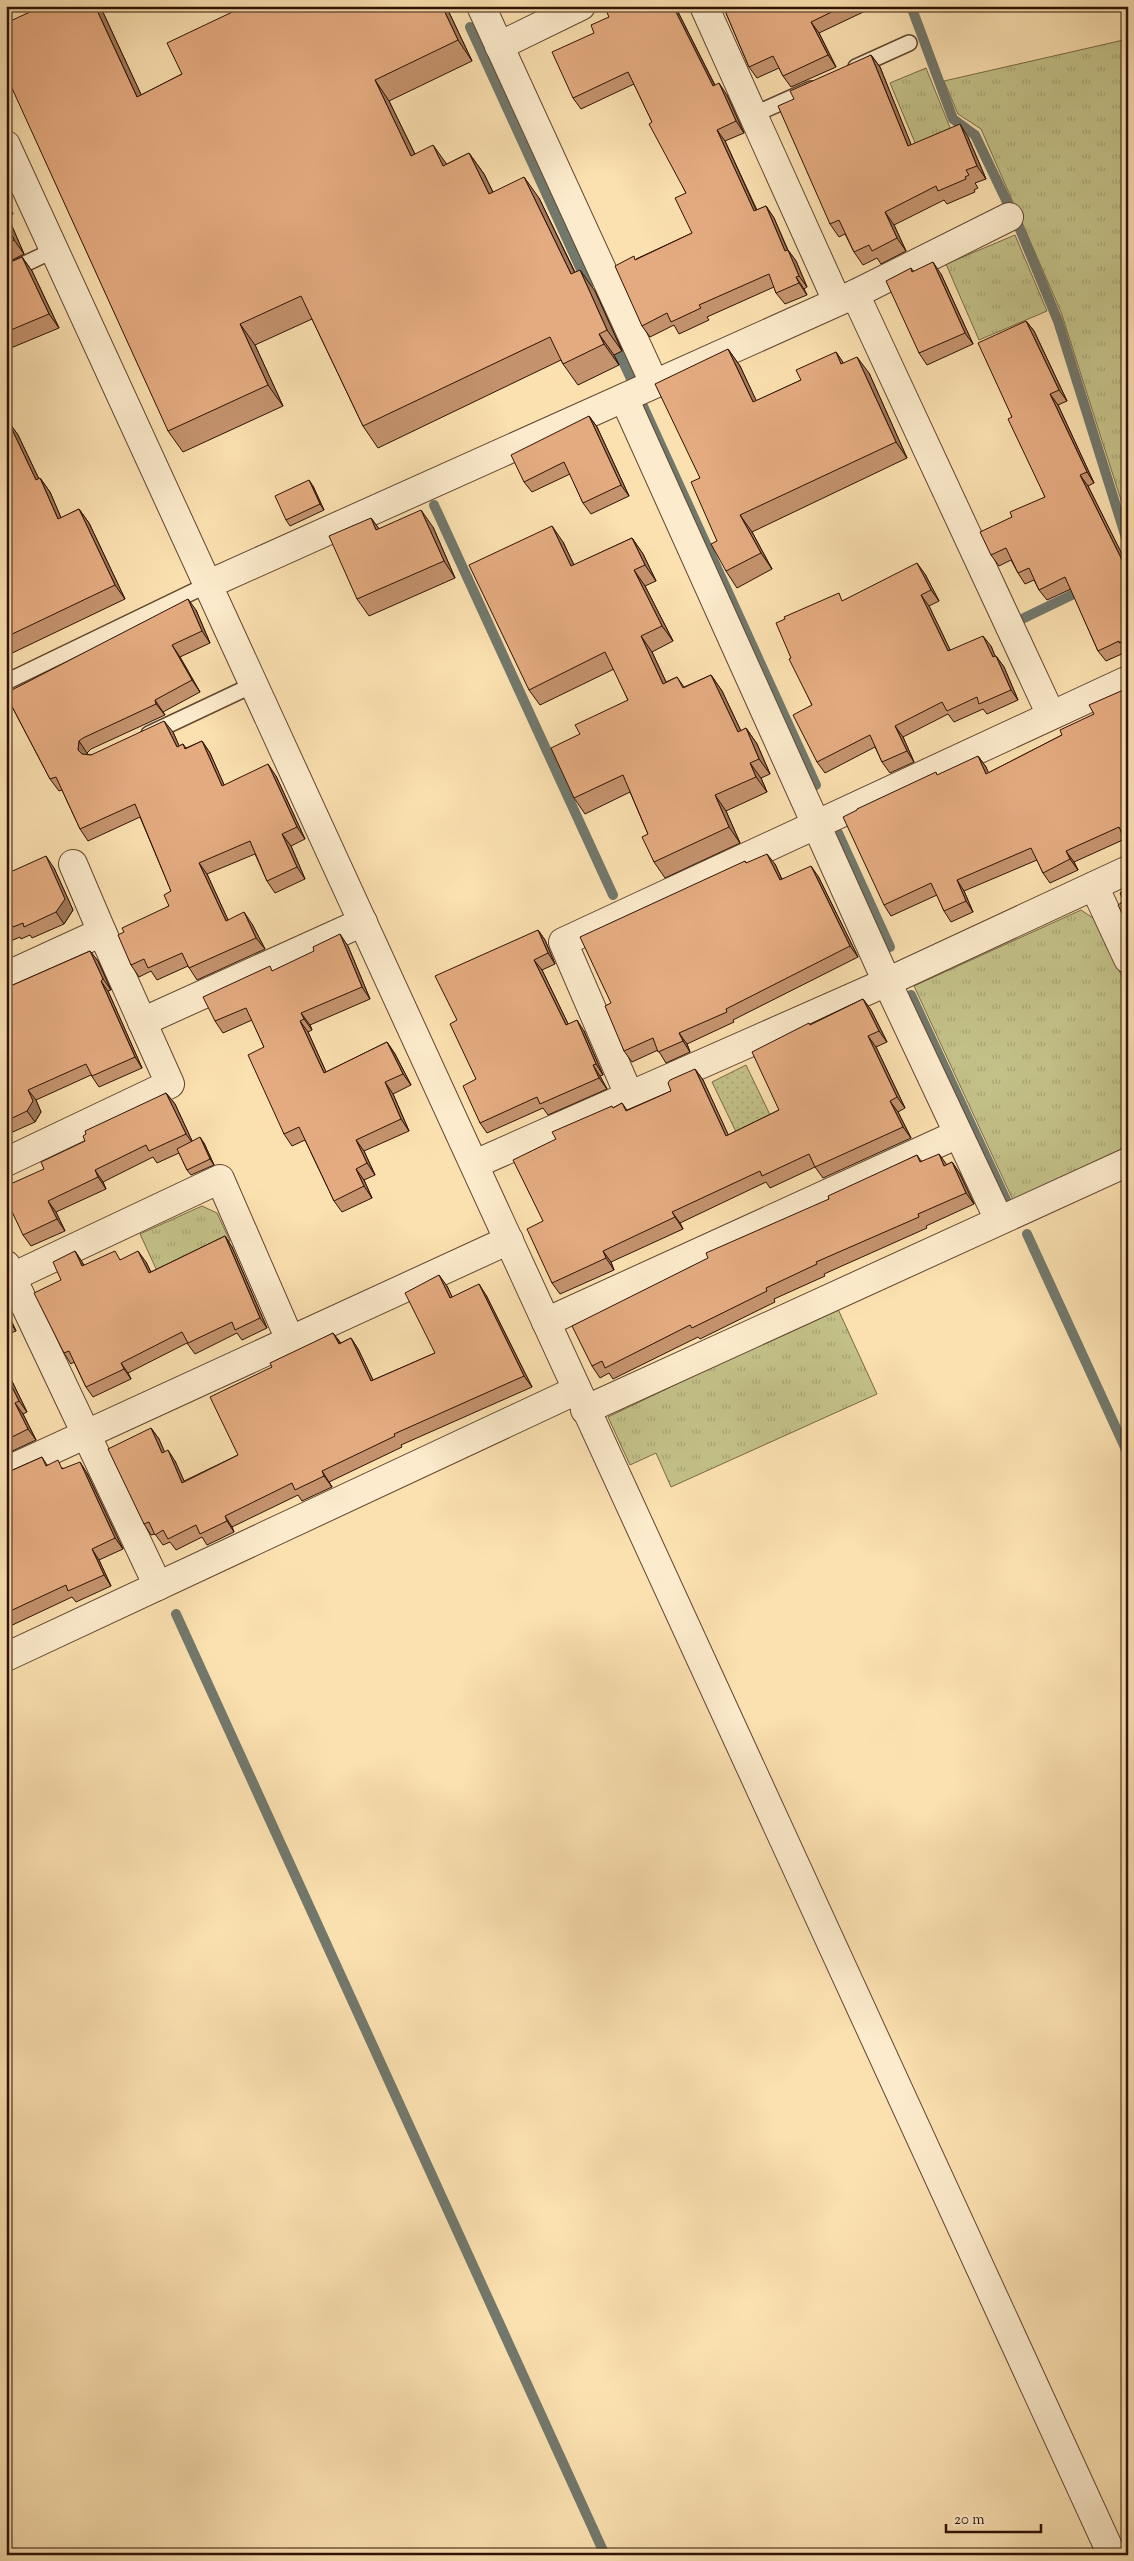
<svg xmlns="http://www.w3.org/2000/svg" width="1134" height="2561" viewBox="0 0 1134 2561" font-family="'Sorts Mill Goudy',serif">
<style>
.grass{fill:url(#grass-tufts);stroke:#786a46}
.garden{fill:url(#garden-dots);stroke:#786a46}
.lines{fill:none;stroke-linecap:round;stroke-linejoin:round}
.stream{stroke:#72786c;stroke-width:10}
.lane-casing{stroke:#61462f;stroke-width:18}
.street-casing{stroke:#61462f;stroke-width:30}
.lane{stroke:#fcebcc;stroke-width:15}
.street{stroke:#fcebcc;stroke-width:28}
.wall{fill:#c4936e;stroke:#2e1204}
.shaded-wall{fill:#a0785a;stroke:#2e1204}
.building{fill:#e4ab80;stroke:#2e1204}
</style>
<defs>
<pattern id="grass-tufts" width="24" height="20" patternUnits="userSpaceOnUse" patternTransform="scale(1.25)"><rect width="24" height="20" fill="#c3c188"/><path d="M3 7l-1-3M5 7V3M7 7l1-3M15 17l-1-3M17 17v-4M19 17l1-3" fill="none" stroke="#a8a574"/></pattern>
<pattern id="garden-dots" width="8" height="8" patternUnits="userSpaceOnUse" patternTransform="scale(1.25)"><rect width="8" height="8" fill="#c3c188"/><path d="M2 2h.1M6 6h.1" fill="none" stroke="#a8a574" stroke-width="1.8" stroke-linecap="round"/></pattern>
</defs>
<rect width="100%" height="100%" fill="#fbe0b0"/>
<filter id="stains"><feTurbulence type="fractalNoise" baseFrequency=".004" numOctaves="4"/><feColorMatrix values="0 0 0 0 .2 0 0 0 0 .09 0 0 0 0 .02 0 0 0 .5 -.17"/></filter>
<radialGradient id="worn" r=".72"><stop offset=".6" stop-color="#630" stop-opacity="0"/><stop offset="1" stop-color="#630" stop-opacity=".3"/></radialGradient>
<g class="grass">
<polygon points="1128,39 1128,522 1061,312 981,129 958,114 944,81"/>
<polygon points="926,68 951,130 916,145 890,83"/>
<polygon points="1015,235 1047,311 979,340 946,264"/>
<polygon points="1081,910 1096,920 1128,990 1128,1149 1013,1200 914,986"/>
<polygon points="202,1206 217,1213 230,1241 158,1273 140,1234"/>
<polygon points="837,1307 877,1394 671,1487 656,1453 630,1465 608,1417"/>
</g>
<polygon class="garden" points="746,1065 773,1121 739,1138 712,1082"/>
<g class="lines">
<g class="stream">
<polyline points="911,6 953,119 975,135 1019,227 1058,321 1128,544"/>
<polyline points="470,27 588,285"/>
<polyline points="614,342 631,379"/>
<polyline points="643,406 816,785"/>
<polyline points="434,505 613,895"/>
<polyline points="1024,618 1084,589"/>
<polyline points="838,833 890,947"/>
<polyline points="911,995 1007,1202"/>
<polyline points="1027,1234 1128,1454"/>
<polyline points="176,1614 605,2555"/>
</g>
<defs>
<g id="lane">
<polyline points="856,67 909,43"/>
<polyline points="753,115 811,89"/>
<polyline points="6,273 54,250"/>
<polyline points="6,682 209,584"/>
<polyline points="149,734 255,684"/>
</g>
<g id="street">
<polyline points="481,6 654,383"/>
<polyline points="704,6 837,301"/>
<polyline points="499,46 581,6"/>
<polyline points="6,145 1112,2555"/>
<polyline points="855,294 1051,715"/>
<polyline points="624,398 887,982 999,1220"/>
<polyline points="209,584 855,294 1009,217"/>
<polyline points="73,864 102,932"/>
<polyline points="1094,886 1128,959"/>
<polyline points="6,976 102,932 170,1084 6,1162"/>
<polyline points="142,1022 363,922"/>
<polyline points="629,1095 563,942 1128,680"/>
<polyline points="475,1164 887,982 1128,870"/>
<polyline points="6,1265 158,1586"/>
<polyline points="6,1280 220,1179 290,1340"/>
<polyline points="546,1322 958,1134"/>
<polyline points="585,1410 1128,1162"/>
<polyline points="6,1471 509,1240"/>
<polyline points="6,1657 577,1390"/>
</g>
</defs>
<use href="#lane" class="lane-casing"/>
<use href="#street" class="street-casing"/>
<use href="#lane" class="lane"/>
<use href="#street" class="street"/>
</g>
<g class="wall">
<polygon points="245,6 446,6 472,61 389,101 415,154 447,164 469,153 484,174 493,192 539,198 575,272 595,291 622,351 614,355 619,365 578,385 563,364 561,360 378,448 363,426 312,319 255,345 283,406 183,452 168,431 101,8 141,95 182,74"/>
<polygon points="675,6 715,85 727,95 744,133 725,141 757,210 766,206 774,218 788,250 796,261 807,287 804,289 807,295 785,304 776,293 774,287 707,317 709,320 679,334 674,325 650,337 642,326 636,259 692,233 686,193 634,84 581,109 573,98 594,33 609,17"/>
<polygon points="723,6 876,6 819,33 836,67 791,87 783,76 779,68 757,78 749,67"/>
<polygon points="871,55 880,67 911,145 968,137 986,179 975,183 978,188 974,190 975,192 947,204 944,200 894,225 906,251 881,264 877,258 863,265 854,252 845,234 839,237 830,224 794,99"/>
<polygon points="6,201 13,214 8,217 24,254 6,263"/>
<polygon points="22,257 32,271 59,328 6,350 6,264"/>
<polygon points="911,268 913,271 941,274 973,344 927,365 919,353"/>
<polygon points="1026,321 1034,331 1067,401 1058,405 1094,483 1088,486 1127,565 1128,565 1128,654 1127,654 1126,652 1106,661 1098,651 1071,589 1047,600 1039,590 1034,580 1025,584 1018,573 1011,560 999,566 991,555 1012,517 1045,497 1012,417"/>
<polygon points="728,349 740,366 756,401 801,380 836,352 843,363 869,373 907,458 752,532 772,569 737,588 726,571 700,478"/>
<polygon points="589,416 597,427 629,496 591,514 583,503 570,474 532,492 524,482"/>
<polygon points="8,421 18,435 39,479 40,478 50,492 61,518 79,509 89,523 125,599 6,656 6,422"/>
<polygon points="313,486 324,510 290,526 286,520"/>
<polygon points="371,518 379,529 433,527 455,578 369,616 357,599"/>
<polygon points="632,538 643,554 656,581 645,586 673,641 652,652 666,682 677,677 684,687 711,675 722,691 741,731 746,728 757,744 770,774 761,778 767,792 726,811 740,843 665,878 654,862 648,834 630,792 585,814 574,798 580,734 628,700 614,669 540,705 529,690 563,542 574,565"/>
<polygon points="925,574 939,601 929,606 950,650 991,646 995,656 996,656 1004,667 1018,700 987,714 983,709 954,722 948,714 903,737 914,762 890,773 882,762 875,747 825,773 817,762 812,705 791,658 844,600"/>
<polygon points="196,610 210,643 180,657 200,692 163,712 165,715 91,749 87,753 87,754 91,755 173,732 179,746 183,744 186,748 202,741 210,753 224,785 276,776 305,839 291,846 305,879 275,893 267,881 255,854 207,874 228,920 252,924 265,949 197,980 188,966 157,980 151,971 139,977 131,965 124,932 169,906 171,891 140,817 88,841 80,829 62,790 59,791 50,779 6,695"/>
<polygon points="1128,688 1125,839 1074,862 1078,870 1050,883 1043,873 1037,860 964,891 973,912 951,922 944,911 937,895 891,916 884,905 978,756 986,767 988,773 1062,735 1094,714"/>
<polygon points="745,861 747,863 775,864 782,879 818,876 858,957 733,1020 734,1022 687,1044 690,1052 666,1063 658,1050 632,1062 624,1051 611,1003"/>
<polygon points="54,868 73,910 64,924 32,938 30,935 21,939 20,937 6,943 6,874"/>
<polygon points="538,930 545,940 555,964 542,970 568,1024 584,1031 603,1075 600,1076 607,1089 548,1115 543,1108 487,1133 480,1123 476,1079"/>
<polygon points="348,946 370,999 310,1025 312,1030 308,1032 326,1072 387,1042 395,1054 411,1085 393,1094 409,1131 364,1151 375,1175 364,1180 372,1198 342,1212 334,1201 305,1140 292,1146 284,1134 264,1047 252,1020 223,1033 215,1021 273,971"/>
<polygon points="90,951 98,961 111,990 108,991 142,1068 99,1087 91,1075 36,1100 41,1112 35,1122 6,1135 6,988"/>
<polygon points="863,999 871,1010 887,1042 876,1047 905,1108 898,1112 911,1138 823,1178 815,1167 770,1188 766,1182 680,1223 683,1229 611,1262 614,1270 560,1294 552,1283 543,1221 556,1139 622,1103 627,1110 671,1091 695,1069 703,1080 728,1135 779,1110 810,1024"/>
<polygon points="166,1093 175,1104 192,1141 204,1143 214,1165 191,1175 187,1170 179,1153 157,1163 153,1157 103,1182 106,1189 56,1212 65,1231 31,1246 23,1235 44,1169 85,1141"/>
<polygon points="917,1155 921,1161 946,1165 952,1162 960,1174 974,1204 926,1226 927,1228 824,1274 825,1276 774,1299 775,1302 700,1339 698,1337 613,1379 609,1373 600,1378 592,1366 829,1199"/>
<polygon points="225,1236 232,1247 267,1328 242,1340 237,1333 195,1354 187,1343 128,1373 131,1379 93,1397 86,1387 74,1362 71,1364 64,1353 61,1280 75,1251 84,1265 121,1260 146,1262 151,1272"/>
<polygon points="447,1286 452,1297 486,1295 532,1387 401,1445 402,1447 329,1482 332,1487 302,1501 298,1495 232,1527 234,1532 207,1545 202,1537 176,1550 170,1542 163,1545 155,1534 151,1535 144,1524 151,1428 159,1439 164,1452 175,1461 184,1481 238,1455 272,1367 333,1333 341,1343 351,1338 358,1349 373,1380 435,1353"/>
<polygon points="6,1309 16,1331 6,1335"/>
<polygon points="6,1369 27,1412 23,1414 36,1440 6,1454"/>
<polygon points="42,1457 47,1465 87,1473 123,1549 99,1560 111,1586 76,1602 72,1597 6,1628 6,1473"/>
</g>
<g class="shaded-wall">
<polygon points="95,6 100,6 101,8 152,118 137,97"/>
<polygon points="442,6 446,6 472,61 458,40"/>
<polygon points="673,6 675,6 721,98 713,86"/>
<polygon points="811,22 819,33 836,67 828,55"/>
<polygon points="871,55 880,67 917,159 908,146"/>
<polygon points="375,80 389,101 426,177 411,156"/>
<polygon points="719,83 727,95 744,133 736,121"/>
<polygon points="960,124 968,137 986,179 977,166"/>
<polygon points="717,130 725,141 762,223 754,211"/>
<polygon points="433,145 448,166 443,166"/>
<polygon points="469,153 484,174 504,215 489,194"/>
<polygon points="524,177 539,198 586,296 571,274"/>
<polygon points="6,201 13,214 6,205"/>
<polygon points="766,206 774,218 793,263 785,251"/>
<polygon points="885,212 894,225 906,251 897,238"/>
<polygon points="6,215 8,217 24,254 14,240 6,222"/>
<polygon points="788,250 796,261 807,287 799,276"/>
<polygon points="22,257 32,271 59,328 49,314"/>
<polygon points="933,262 941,274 973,344 965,333"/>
<polygon points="580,270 595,291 622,351 607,330"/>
<polygon points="796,277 804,289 807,295 799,283"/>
<polygon points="1026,321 1034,331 1067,401 1059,390"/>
<polygon points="240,324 255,345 283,406 268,385"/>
<polygon points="599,334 614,355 619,365 604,344"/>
<polygon points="728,349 740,366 765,419 753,402"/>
<polygon points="836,352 847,368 841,364"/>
<polygon points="857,357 869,373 907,458 896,442"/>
<polygon points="1050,394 1058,405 1094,483 1087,472"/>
<polygon points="589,416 597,427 629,496 621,485"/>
<polygon points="8,421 18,435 46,494 36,480"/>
<polygon points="1080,475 1088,486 1128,566 1125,566"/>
<polygon points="40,478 50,492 68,534 58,519"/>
<polygon points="309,480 313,486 324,510 320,504"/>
<polygon points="79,509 89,523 125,599 115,585"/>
<polygon points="421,510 433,527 455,578 444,561"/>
<polygon points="740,515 752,532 772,569 761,553"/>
<polygon points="371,518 383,534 376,530"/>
<polygon points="552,526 563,542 582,582 571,566"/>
<polygon points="632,538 643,554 656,581 645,565"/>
<polygon points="917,563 925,574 939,601 931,590"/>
<polygon points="634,570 645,586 673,641 662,626"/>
<polygon points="921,595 929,606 956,662 948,651"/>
<polygon points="188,599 196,610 210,643 202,631"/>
<polygon points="641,636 652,652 674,699 663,684"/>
<polygon points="983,636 991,646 1000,668 993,657"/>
<polygon points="172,645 180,657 200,692 192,680"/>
<polygon points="996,656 1004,667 1018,700 1011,690"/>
<polygon points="711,675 722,691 749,748 738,732"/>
<polygon points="155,700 165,715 156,704"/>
<polygon points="164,721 173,732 185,759 177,747"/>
<polygon points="895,726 903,737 914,762 907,751"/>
<polygon points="746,728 757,744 770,774 759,759"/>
<polygon points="79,741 87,753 86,761 78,750"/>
<polygon points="202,741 210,753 230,798 222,786"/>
<polygon points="978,756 986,767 994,785 986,774"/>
<polygon points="750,763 761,778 767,792 756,777"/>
<polygon points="268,764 276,776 305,839 297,827"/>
<polygon points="715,795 726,811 740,843 729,827"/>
<polygon points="282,834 291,846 305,879 297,867"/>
<polygon points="1066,851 1074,862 1078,870 1070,859"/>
<polygon points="767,854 775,864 787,891 780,880"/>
<polygon points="46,856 54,868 73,910 64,924 56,912"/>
<polygon points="199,863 207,874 234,933 226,921"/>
<polygon points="811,866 818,876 858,957 850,946"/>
<polygon points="957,880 964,891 973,912 966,901"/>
<polygon points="244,912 252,924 265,949 256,938"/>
<polygon points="538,930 545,940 555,964 548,953"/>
<polygon points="340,934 348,946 370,999 362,987"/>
<polygon points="90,951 98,961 111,990 103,979"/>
<polygon points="534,960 542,970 574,1036 566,1025"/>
<polygon points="101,981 108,991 142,1068 135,1057"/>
<polygon points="863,999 871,1010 887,1042 879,1031"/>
<polygon points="301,1013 310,1025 312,1030 304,1019"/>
<polygon points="577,1020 584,1031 603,1075 596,1064"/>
<polygon points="300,1021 308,1032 332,1085 324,1073"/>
<polygon points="679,1033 687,1044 690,1052 683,1041"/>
<polygon points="868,1036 876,1047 905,1108 897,1097"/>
<polygon points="387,1042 395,1054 411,1085 403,1074"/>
<polygon points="593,1065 600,1076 607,1089 599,1078"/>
<polygon points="695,1069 703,1080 734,1147 726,1136"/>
<polygon points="385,1082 393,1094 409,1131 401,1119"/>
<polygon points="28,1090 36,1100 41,1112 35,1122 27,1111"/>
<polygon points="166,1093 175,1104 194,1145 186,1134"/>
<polygon points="890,1101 898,1112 911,1138 903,1127"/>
<polygon points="200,1137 204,1143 214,1165 210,1159"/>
<polygon points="356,1140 364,1151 375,1175 367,1163"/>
<polygon points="939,1154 947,1165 944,1166"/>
<polygon points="952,1162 960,1174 974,1204 966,1193"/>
<polygon points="356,1169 364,1180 372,1198 364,1186"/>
<polygon points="95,1170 103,1182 106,1189 98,1177"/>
<polygon points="48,1201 56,1212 65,1231 57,1219"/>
<polygon points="672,1212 680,1223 683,1229 675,1217"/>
<polygon points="225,1236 232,1247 267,1328 260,1318"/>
<polygon points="75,1251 82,1262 89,1276 82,1266"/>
<polygon points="138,1251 146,1262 156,1283 149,1273"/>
<polygon points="603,1251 611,1262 614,1270 606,1258"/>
<polygon points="439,1275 447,1286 458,1309 450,1298"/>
<polygon points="479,1284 486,1295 532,1387 524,1376"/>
<polygon points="6,1309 16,1331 8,1320 6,1315"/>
<polygon points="333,1333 341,1344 339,1344"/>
<polygon points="351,1338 358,1349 379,1392 371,1381"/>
<polygon points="121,1363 128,1373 131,1379 124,1369"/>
<polygon points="6,1369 27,1412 19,1401 6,1375"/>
<polygon points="15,1403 23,1414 36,1440 28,1429"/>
<polygon points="151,1428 159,1439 170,1464 162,1453"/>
<polygon points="168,1450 175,1461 190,1494 182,1483"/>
<polygon points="80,1462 87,1473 123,1549 115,1538"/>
<polygon points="322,1471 329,1482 332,1487 324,1476"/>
<polygon points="225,1516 232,1527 234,1532 227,1521"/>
<polygon points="92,1549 99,1560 111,1586 104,1575"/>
</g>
<g class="building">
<polygon points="43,6 95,6 137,97 182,74 167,43 245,6 442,6 458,40 375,80 411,156 433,145 443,166 469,153 489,194 524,177 571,274 580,270 607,330 599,334 604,344 563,364 550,337 363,426 301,296 240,324 268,385 168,431 6,75 6,23"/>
<polygon points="604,6 673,6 713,86 719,83 736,121 717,130 754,211 766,206 785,251 788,250 799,276 796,277 799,283 776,293 769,274 699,305 701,308 671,322 667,313 642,326 615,266 634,256 635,260 692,233 675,198 686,193 649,124 652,122 628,72 573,98 552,52 594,33 591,25 609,17"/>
<polygon points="723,6 844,6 811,22 828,55 783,76 773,56 749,67"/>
<polygon points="871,55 908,146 960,124 977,166 966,170 969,175 965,177 966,179 938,191 936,186 885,212 897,238 872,251 869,245 854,252 839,220 830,224 778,106 794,99 790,91"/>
<polygon points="6,222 14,240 6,244"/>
<polygon points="22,257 49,314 6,332 6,264"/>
<polygon points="933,262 965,333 919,353 886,281 911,268 912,272"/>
<polygon points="1026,321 1059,390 1050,394 1087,472 1080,475 1125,566 1128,565 1128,639 1119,643 1119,641 1098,651 1065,577 1039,590 1029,568 1018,573 1006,548 991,555 980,532 1012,517 1010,512 1045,497 1008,419 1012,417 978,343"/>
<polygon points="728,349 753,402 801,380 796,370 836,352 841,364 857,357 896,442 740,515 761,553 726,571 711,544 717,541 691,482 700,478 655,384"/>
<polygon points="589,416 621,485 583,503 564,462 524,482 511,455"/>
<polygon points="8,421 36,480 40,478 58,519 79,509 115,585 6,637 6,422"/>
<polygon points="309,480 320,504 286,520 275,496"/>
<polygon points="421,510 444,561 357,599 329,536 371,518 376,530"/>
<polygon points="552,526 571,566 632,538 645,565 634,570 662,626 641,636 663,684 677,677 683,688 711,675 738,732 746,728 759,759 750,763 756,777 715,795 729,827 654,862 642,837 648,834 623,775 574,798 551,748 580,734 575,725 628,700 605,652 529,690 469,565"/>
<polygon points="917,563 931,590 921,595 948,651 983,636 993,657 996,656 1011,690 979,704 977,697 947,711 942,702 895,726 907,751 882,762 870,735 817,762 793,715 812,705 789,659 791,658 776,623 785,619 784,617 839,593 842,601"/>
<polygon points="188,599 202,631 172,645 192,680 155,700 156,704 83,738 79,741 78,750 82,754 91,755 164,721 177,747 183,744 185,749 202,741 222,786 268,764 297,827 282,834 297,867 267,881 250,841 199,863 226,921 244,912 256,938 189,968 182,953 148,968 144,959 131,965 118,935 124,932 122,928 169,906 164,895 171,891 135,804 80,829 56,777 50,779 6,695 6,693"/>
<polygon points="1128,688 1128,846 1119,827 1066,851 1070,859 1043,873 1031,848 957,880 966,901 944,911 931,883 884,905 843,817 857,810 857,809 936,772 937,775 978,756 986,774 1062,735 1060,730 1094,714 1089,705"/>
<polygon points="767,854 780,880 811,866 850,946 726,1009 727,1012 679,1033 683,1041 658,1052 653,1038 624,1051 605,1006 611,1003 580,937 745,861 746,863"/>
<polygon points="46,856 65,899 56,912 24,927 23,923 13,927 12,925 6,928 6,874"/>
<polygon points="1128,889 1128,925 1118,905 1124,901 1120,893"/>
<polygon points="538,930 548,953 534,960 566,1025 577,1020 596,1064 593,1065 599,1078 540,1104 537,1097 480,1123 463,1086 476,1079 450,1024 457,1020 435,976"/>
<polygon points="340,934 362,987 301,1013 304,1019 300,1021 324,1073 387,1042 403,1074 385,1082 401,1119 356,1140 367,1163 356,1169 364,1186 334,1201 299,1127 284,1134 248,1055 264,1047 246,1008 215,1021 203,997 270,966 272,971 314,951 313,947"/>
<polygon points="90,951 103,979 101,981 135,1057 92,1076 86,1064 28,1090 33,1101 27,1111 6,1121 6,988"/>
<polygon points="863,999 879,1031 868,1036 897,1097 890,1101 903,1127 815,1167 809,1154 762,1176 760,1171 672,1212 675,1217 603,1251 606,1258 552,1283 527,1229 543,1221 513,1160 556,1139 552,1132 612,1106 613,1108 622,1103 626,1111 671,1091 668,1083 670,1080 695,1069 726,1136 779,1110 752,1052 809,1023 810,1025"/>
<polygon points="166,1093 186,1134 149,1151 146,1145 95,1170 98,1177 48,1201 57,1219 23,1235 6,1199 6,1186 44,1169 41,1162 85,1141 83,1136 86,1134 85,1131"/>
<polygon points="200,1137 210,1159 187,1170 177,1149"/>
<polygon points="939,1154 944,1166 952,1162 966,1193 918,1214 919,1217 816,1262 817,1264 766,1288 767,1291 692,1328 690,1325 605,1368 602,1361 592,1366 572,1326 708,1258 706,1253 829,1199 828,1196 917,1155 920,1162"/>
<polygon points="225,1236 260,1318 235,1330 232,1322 188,1343 182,1332 121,1363 124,1369 86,1387 69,1351 64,1353 34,1293 61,1280 53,1262 75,1251 82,1266 115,1251 120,1260 138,1251 149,1273"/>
<polygon points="439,1275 450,1298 479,1284 524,1376 394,1434 395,1436 322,1471 324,1476 295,1490 292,1483 225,1516 227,1521 200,1534 196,1525 168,1539 163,1530 155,1535 149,1522 144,1524 108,1449 151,1428 162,1453 168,1450 182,1483 238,1455 210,1397 272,1367 270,1363 333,1333 339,1344 351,1338 371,1381 435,1353 405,1293"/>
<polygon points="6,1375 19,1401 15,1403 28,1429 6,1440"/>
<polygon points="42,1457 46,1466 58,1460 62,1469 80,1462 115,1538 92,1549 104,1575 68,1591 66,1585 6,1613 6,1473"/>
</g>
<rect width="1134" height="2561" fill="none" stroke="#fbe0b0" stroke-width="25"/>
<rect x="8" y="8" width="1119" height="2546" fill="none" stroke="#2e1204" stroke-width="2.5"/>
<rect x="12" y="12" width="1109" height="2536" fill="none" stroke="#2e1204"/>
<path d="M946 2524v8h95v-8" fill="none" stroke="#2e1204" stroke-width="2.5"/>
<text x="954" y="2524" font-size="15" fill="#2e1204" stroke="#fcebcc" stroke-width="4" paint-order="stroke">20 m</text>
<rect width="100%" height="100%" filter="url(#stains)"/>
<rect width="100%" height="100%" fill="url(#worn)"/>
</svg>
